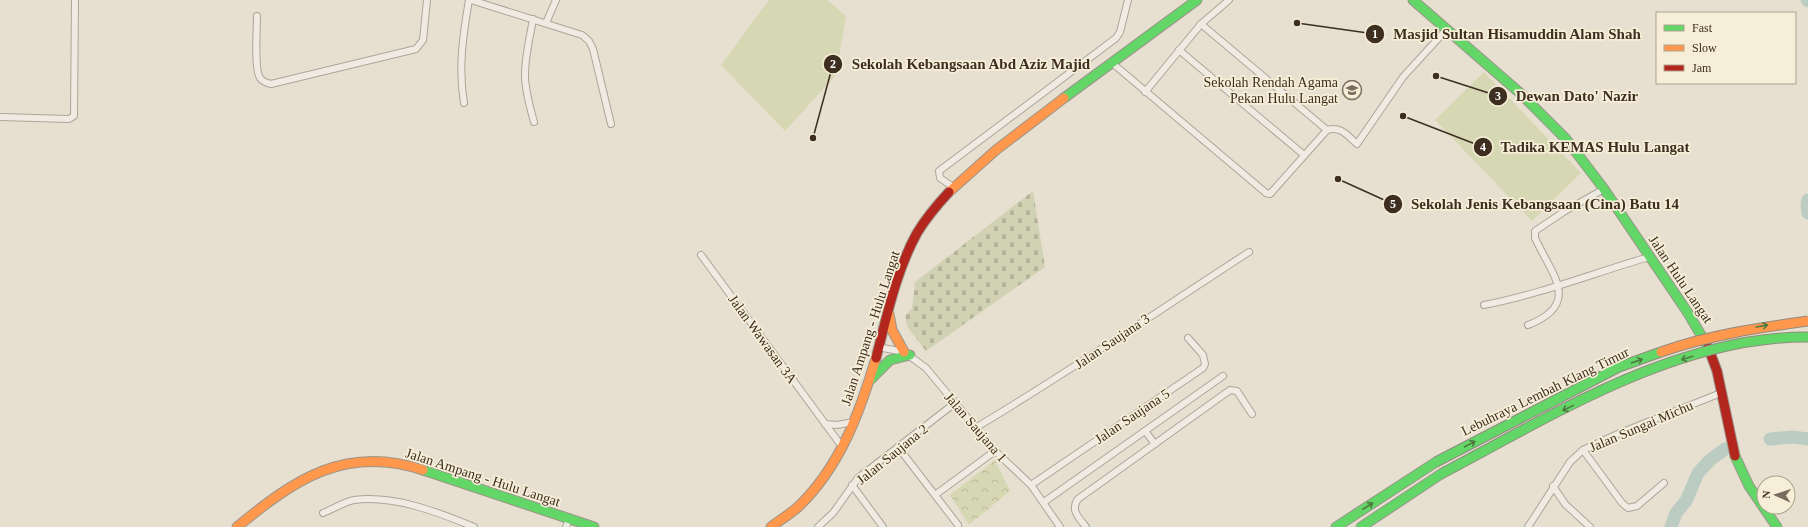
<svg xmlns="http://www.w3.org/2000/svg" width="1808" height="527" viewBox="0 0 1808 527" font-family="'Times New Roman',serif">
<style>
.green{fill:#d6d7b3}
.forest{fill:url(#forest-crowns)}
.cemetery{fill:url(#cemetery-stones)}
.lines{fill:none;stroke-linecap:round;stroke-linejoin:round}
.river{stroke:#bcccc2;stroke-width:13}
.street-casing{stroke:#ada599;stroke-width:8}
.fast-casing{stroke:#9c958a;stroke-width:11}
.slow-casing{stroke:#9c958a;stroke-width:11}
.jam-casing{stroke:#9c958a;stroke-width:11}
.street{stroke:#efebe3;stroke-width:6}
.fast{stroke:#63d668;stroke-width:9}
.slow{stroke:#ff974d;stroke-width:9}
.jam{stroke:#b3261e;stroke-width:9}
.fast-bridge-casing{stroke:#928b80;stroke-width:11;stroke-linecap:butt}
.slow-bridge-casing{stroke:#928b80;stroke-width:11;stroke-linecap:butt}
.fast-bridge{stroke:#63d668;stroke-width:9}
.slow-bridge{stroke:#ff974d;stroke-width:9}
.oneway{stroke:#4e7a40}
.labels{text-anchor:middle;stroke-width:3.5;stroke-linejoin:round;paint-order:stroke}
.poi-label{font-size:14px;fill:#3d2e20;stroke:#f7eed8;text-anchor:end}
.street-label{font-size:14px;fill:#3d2e20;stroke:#f7eed8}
.leader{fill:none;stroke:#3d2e20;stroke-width:1.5}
.callout-dot{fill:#3d2e20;stroke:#f7eed8;stroke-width:1.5}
.mark-label{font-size:12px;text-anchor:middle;font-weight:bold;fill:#fff}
.callout-label{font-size:15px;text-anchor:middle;font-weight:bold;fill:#3d2e20;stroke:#f7eed8;stroke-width:3.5;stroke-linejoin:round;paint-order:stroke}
</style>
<defs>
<pattern id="forest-crowns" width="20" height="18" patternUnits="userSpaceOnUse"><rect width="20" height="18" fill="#d6d7b3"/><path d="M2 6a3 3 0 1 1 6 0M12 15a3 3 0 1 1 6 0" fill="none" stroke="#b9b99a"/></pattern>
<pattern id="cemetery-stones" width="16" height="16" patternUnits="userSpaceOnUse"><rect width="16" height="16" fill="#d1d1b3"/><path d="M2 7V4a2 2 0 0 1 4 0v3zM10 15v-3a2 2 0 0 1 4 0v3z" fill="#b4b49a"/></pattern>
</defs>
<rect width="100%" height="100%" fill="#e7e0d1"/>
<g class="green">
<polygon points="769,0 827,0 846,16 836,75 785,131 721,65"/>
<polygon points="1484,72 1581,173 1532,221 1435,120"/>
</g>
<polygon class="forest" points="995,460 1010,491 969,525 950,495"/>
<polygon class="cemetery" points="1033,191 1045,267 926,351 908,328 905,316 912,308 915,282"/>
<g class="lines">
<g class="river">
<polyline points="1807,0 1808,1"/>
<polyline points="1808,200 1807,205 1808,213"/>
<polyline points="1770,439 1793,437 1808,439"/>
<polyline points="1671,527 1676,513 1686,501 1698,473 1710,460 1725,449"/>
</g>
<defs>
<g id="street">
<polyline points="471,0 582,35 589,41 593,49 611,124"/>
<path d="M257,16C257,28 254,69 260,78C263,82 266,83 271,84L416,49L423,40L427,0"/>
<path d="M533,19C530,37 525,56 525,75C525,91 530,107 534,122"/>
<polyline points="546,23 556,0"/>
<polyline points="1201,24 1327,130"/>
<polyline points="1179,50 1304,155"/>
<path d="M1111,62L1266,193L1270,194L1327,130C1341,126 1347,135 1357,144L1403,77L1446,30"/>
<polyline points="1145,92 1201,24 1229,0"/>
<path d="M464,103C458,68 463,35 469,0"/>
<polyline points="0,117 69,119 74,116 75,0"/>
<polyline points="953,187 940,178 939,171 1116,38 1120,32 1128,0"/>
<polyline points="701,255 843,448"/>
<path d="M1484,305C1541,294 1594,273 1649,257"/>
<path d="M1528,325C1582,304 1552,275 1535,238V231L1565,211L1604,189"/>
<polyline points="878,347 904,352 926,368 995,451 1031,485 1060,527"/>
<polyline points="825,424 837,425 854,422"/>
<path d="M975,428C1068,373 1158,311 1249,252"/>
<polyline points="1145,431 1155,444"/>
<polyline points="898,447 958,525"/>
<polyline points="1583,450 1622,503 1628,508 1637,506 1664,483"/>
<polyline points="852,485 883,527"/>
<polyline points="1031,485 1203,368 1205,364 1203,355 1188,338"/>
<polyline points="1553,486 1565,504 1590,527"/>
<polyline points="935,495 995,451"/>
<polyline points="1044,502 1223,376"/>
<path d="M323,513C333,509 344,502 354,500C394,495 438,512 474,527"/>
<polyline points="566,527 569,519"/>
<polyline points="818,527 833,513 858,478 955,403"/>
<path d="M1086,527C1079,518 1070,510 1078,499L1230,390L1237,391L1252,414"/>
<polyline points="1528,527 1570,462 1583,450 1620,433 1721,393"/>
</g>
<g id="fast">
<polyline points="1413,0 1520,93 1566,139 1604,189 1688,313 1708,347"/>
<polyline points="1064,98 1197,0"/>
<polyline points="871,379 890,360 910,355"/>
<polyline points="1735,456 1749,486 1777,527"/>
<polyline points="423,470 594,527"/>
<polyline points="1336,527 1436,462"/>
<polyline points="1361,527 1441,474"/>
</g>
<g id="slow">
<polyline points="949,192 996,150 1064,98"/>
<polyline points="889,314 892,330 904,352"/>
<path d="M237,527C294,480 345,444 423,470"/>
<path d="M771,527C780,520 790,514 798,507C840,467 860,412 876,358"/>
</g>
<g id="jam">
<polyline points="1708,347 1717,371 1735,456"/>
<path d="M876,358C887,316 896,271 917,233C926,218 937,205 949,192"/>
</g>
</defs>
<use href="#street" class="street-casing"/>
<use href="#fast" class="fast-casing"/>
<use href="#slow" class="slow-casing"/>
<use href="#jam" class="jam-casing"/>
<use href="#street" class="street"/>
<use href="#fast" class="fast"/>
<use href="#slow" class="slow"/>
<use href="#jam" class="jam"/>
<defs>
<g id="fast-bridge">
<polyline points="1436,462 1619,367 1661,352"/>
<path d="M1441,474C1553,415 1678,336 1808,337"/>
</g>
<path id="slow-bridge" d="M1661,352C1709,335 1758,328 1808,321"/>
</defs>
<use href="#fast-bridge" class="fast-bridge-casing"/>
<use href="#slow-bridge" class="slow-bridge-casing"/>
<use href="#fast-bridge" class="fast-bridge"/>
<use href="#slow-bridge" class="slow-bridge"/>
</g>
<defs><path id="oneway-shaft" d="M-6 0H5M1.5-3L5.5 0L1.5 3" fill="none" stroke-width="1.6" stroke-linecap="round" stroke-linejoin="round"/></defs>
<g class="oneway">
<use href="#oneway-shaft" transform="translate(1762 326) rotate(-10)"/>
<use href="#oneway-shaft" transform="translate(1687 358) rotate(162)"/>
<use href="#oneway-shaft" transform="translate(1637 361) rotate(-19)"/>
<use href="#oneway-shaft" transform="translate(1568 408) rotate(154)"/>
<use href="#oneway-shaft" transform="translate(1470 444) rotate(-28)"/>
<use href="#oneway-shaft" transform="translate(1368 506) rotate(-33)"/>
</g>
<defs>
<symbol id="school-ring" viewBox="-11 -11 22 22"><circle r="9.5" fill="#f7eed8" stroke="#786c5e" stroke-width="1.5"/><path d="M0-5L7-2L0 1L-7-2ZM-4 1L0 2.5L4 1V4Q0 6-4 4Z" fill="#786c5e"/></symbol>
</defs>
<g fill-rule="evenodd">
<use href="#school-ring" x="1341" y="79" width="22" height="22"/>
</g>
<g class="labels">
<g class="poi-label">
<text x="1338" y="87">Sekolah Rendah Agama<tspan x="1338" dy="16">Pekan Hulu Langat</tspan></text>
</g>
<g class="street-label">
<text transform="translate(1681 279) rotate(56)" y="5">Jalan Hulu Langat</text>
<text transform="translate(870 328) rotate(-72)" y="5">Jalan Ampang - Hulu Langat</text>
<text transform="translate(763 339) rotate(54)" y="5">Jalan Wawasan 3A</text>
<text transform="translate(1112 341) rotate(-34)" y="5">Jalan Saujana 3</text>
<text transform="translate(1545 391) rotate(-26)" y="5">Lebuhraya Lembah Klang Timur</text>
<text transform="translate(1132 416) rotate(-34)" y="5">Jalan Saujana 5</text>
<text transform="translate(1641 426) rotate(-23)" y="5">Jalan Sungai Michu</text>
<text transform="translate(976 427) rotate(49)" y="5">Jalan Saujana 1</text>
<text transform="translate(892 454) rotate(-39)" y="5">Jalan Saujana 2</text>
<text transform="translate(483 477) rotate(18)" y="5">Jalan Ampang - Hulu Langat</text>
</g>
</g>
<path class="leader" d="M1297 23L1375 34M813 138L833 64M1436 76L1498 96M1403 116L1483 147M1338 179L1393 204"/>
<g class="callout-dot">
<circle cx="1297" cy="23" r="4"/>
<circle cx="813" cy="138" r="4"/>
<circle cx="1436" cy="76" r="4"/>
<circle cx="1403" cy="116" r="4"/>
<circle cx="1338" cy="179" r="4"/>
<circle cx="1375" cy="34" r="10"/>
<circle cx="833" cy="64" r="10"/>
<circle cx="1498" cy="96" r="10"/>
<circle cx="1483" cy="147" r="10"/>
<circle cx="1393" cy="204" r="10"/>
</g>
<g class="mark-label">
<text x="1375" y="38">1</text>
<text x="833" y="68">2</text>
<text x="1498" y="100">3</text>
<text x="1483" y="151">4</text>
<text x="1393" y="208">5</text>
</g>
<g class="callout-label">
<text x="1517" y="39">Masjid Sultan Hisamuddin Alam Shah</text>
<text x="971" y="69">Sekolah Kebangsaan Abd Aziz Majid</text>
<text x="1577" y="101">Dewan Dato' Nazir</text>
<text x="1595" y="152">Tadika KEMAS Hulu Langat</text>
<text x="1545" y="209">Sekolah Jenis Kebangsaan (Cina) Batu 14</text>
</g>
<rect x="1656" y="12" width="140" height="72" fill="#f7eed8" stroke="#ada18e"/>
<rect x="1664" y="25" width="20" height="6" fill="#63d668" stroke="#ada18e"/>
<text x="1692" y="32" font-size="12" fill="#3d2e20">Fast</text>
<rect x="1664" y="45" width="20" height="6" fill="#ff974d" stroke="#ada18e"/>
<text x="1692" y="52" font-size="12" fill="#3d2e20">Slow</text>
<rect x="1664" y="65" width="20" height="6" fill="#b3261e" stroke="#ada18e"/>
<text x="1692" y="72" font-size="12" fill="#3d2e20">Jam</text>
<g transform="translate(1776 495) rotate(273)"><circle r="19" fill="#f7eed8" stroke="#ada18e"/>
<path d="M0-3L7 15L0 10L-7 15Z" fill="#786c5e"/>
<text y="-6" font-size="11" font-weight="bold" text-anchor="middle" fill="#3d2e20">N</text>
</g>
</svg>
